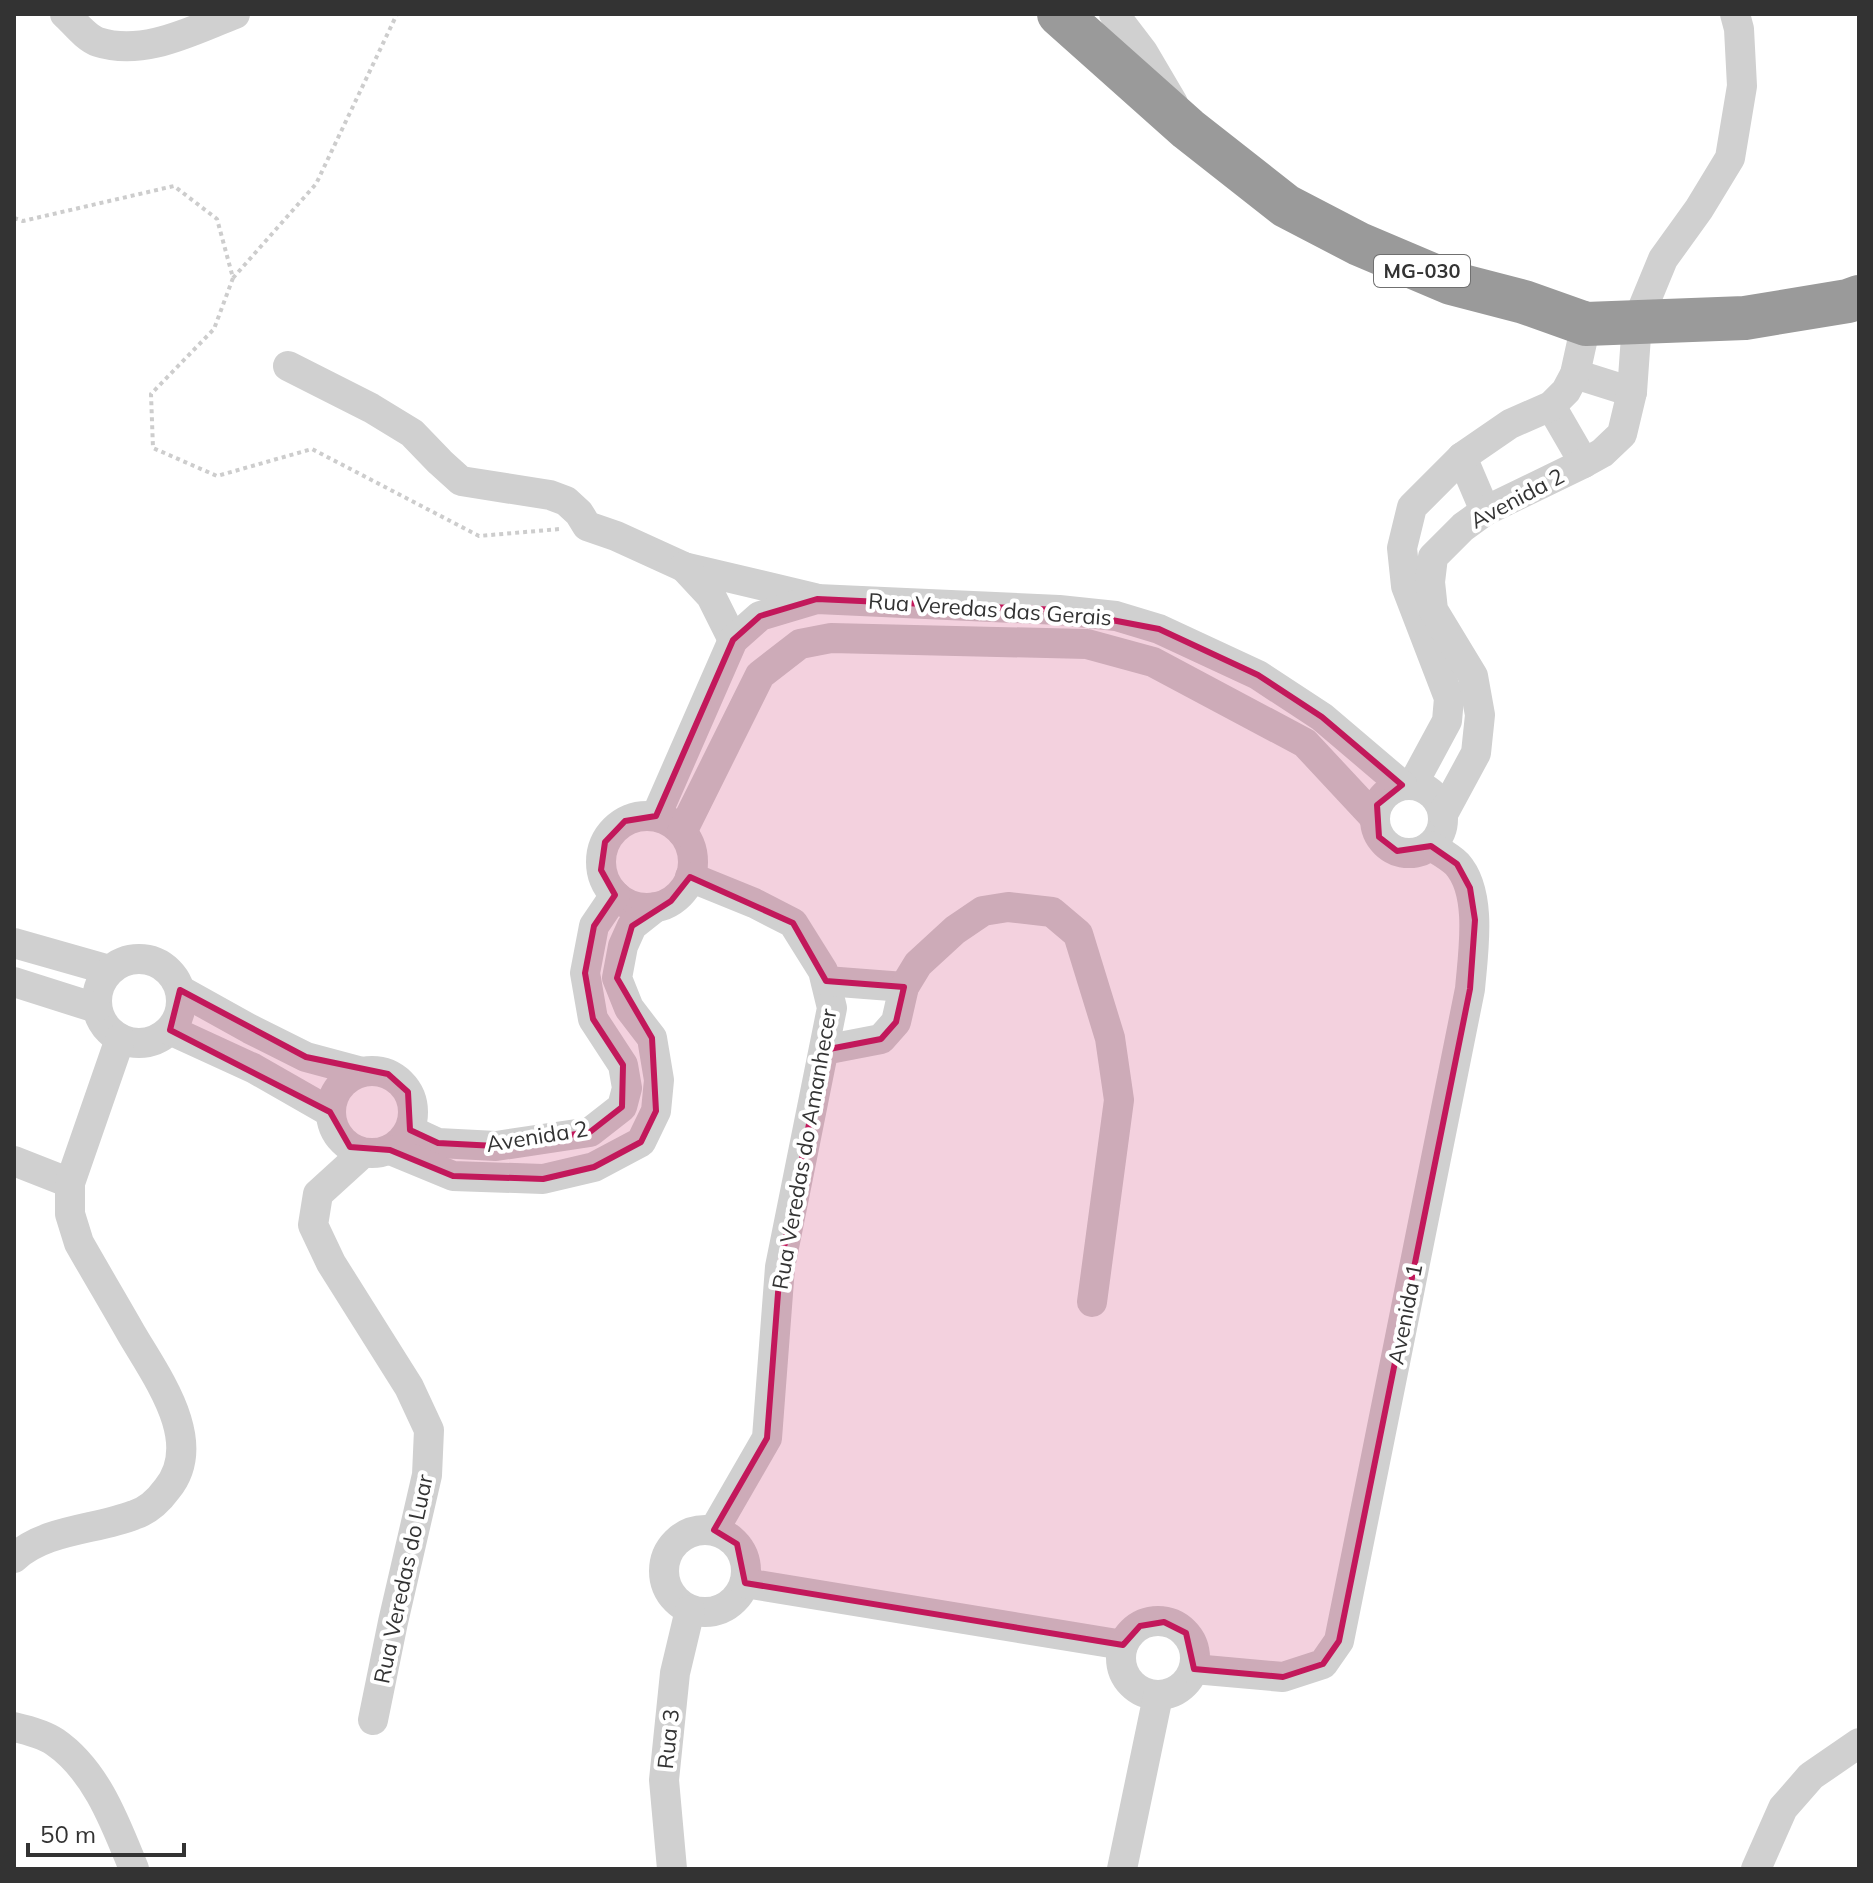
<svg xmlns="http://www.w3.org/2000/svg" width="1873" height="1883" viewBox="0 0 1873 1883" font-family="Mulish,sans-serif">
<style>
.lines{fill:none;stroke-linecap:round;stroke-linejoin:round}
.path{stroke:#cdcdcd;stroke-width:4;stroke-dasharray:4 4;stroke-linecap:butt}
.minor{stroke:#d0d0d0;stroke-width:30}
.highway{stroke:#9a9a9a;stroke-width:44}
.marked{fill:#c2185b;fill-opacity:0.2;stroke:#c2185b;stroke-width:6;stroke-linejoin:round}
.labels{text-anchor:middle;stroke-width:8;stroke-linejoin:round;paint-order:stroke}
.shield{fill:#fff;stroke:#707070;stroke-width:2}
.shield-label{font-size:20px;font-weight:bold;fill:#333}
.street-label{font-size:22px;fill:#333;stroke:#fff}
</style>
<rect width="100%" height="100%" fill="#fff"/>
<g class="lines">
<g class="path">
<polyline points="14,218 23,221 174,186 217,219 233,278 214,329 151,394 153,448 217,476 312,449 479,536 560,529"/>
<polyline points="233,278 316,184 397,14"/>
</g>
<g class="minor">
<path d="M65,14C74,22 86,38 98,42C144,57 193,30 235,14"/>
<polyline points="1114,14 1143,52 1173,103"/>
<polyline points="288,366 371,408 412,433 440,462 461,481 550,495 566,501 579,513 587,526 616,536 684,567 815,598"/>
<polyline points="1575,374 1632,392"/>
<polyline points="1551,406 1584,463"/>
<polyline points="1462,457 1485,511"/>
<polyline points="684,567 711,596 733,640"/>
<polyline points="1413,784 1447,721 1449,698 1406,586 1402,548 1412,507 1462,457 1510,424 1551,406 1566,391 1575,374 1586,324"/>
<circle cx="1409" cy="819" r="34"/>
<polyline points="1443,814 1476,753 1480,715 1473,676 1433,610 1430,582 1433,557 1463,527 1485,511 1584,463 1602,453 1622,434 1632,392 1637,322 1663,259 1699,209 1730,158 1742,86 1739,29 1735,14"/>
<polyline points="656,816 733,640 760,616 817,599 1059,610 1116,616 1159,629 1258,675 1322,717 1402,785"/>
<circle cx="647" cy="862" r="46"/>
<polyline points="682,832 760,675 800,644 831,638 1087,644 1153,662 1305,743 1374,817"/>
<polyline points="690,877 754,903 793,923 823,971 832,1008 780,1267 767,1438 714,1530"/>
<polyline points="14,943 109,970"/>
<circle cx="139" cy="1001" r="42"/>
<polyline points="826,981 904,987"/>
<polyline points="14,982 96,1008"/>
<polyline points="180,990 250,1029 306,1057 362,1072"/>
<polyline points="170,1030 253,1068 330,1112"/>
<polyline points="824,1050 881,1039 896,1022 904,987 918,964 955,930 983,911 1008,907 1052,912 1078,934 1110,1038 1119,1100 1092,1302"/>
<circle cx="372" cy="1112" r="41"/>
<polyline points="410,1130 438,1143 496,1146 590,1132 622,1107 627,1088 623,1065 593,1019 585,973 594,926 615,895"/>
<polyline points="390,1150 453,1176 543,1179 594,1167 641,1142 656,1111 659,1080 652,1038 629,1008 617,978 623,946 632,926 656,907"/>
<polyline points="363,1153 318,1194 313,1225 331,1263 409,1387 429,1430 427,1475 393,1622 373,1720"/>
<polyline points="14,1161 70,1183"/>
<circle cx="705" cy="1571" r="41"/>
<path d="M14,1558C45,1529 96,1530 134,1515C147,1511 159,1500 167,1489C206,1442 156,1376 131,1333C114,1303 96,1273 79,1243L70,1214V1183L120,1039"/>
<polyline points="745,1583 1123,1645"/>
<circle cx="1158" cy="1658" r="37"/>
<path d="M1194,1669L1283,1677L1323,1664L1339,1641L1470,989C1473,953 1483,893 1457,864C1450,857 1439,851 1431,846"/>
<path d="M14,1727C27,1730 45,1735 55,1742C97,1771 116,1825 134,1869"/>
<polyline points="672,1869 664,1780 675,1673 690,1610"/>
<polyline points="1122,1869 1158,1696"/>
<polyline points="1756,1869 1783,1808 1811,1776 1859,1743"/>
</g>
<polyline class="highway" points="1059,14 1188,129 1286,206 1359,244 1451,283 1524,302 1586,324 1745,318 1848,301 1859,297"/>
</g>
<path class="marked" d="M817,599L1059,610L1159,629L1258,675L1322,717L1402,785L1377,805L1379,837L1397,851L1431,846L1457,864L1470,888L1475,920L1470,989L1339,1641L1323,1664L1283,1677L1194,1669L1186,1633L1164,1622L1140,1626L1123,1645L745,1583L737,1544L714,1530L767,1438L780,1267L824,1050L881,1039L896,1022L904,987L826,981L793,923L690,877L671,901L632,926L617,978L652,1038L656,1111L641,1142L594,1167L543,1179L453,1176L390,1150L350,1147L330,1112L170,1030L180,990L306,1057L388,1074L408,1092L410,1130L438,1143L496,1146L590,1132L622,1107L623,1065L593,1019L585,973L594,926L615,895L601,870L605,842L625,821L656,816L733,640L760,616Z"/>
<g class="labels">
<rect class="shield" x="1374" y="255" width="96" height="32" rx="6"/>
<g class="shield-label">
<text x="1422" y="278">MG-030</text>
</g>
<g class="street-label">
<text transform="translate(1517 498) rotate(-28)" y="8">Avenida 2</text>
<text transform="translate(990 609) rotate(4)" y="8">Rua Veredas das Gerais</text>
<text transform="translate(537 1136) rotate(-9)" y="8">Avenida 2</text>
<text transform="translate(804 1149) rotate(-80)" y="8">Rua Veredas do Amanhecer</text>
<text transform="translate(1405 1314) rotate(-79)" y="8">Avenida 1</text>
<text transform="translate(403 1579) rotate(-78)" y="8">Rua Veredas do Luar</text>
<text transform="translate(668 1739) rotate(-84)" y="8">Rua 3</text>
</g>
</g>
<rect width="1873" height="1883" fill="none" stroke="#333333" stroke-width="32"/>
<path d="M28 1843v12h156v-12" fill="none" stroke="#333333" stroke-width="4"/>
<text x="40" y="1843" font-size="24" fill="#333333" stroke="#ffffff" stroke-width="6" paint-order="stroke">50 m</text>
</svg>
